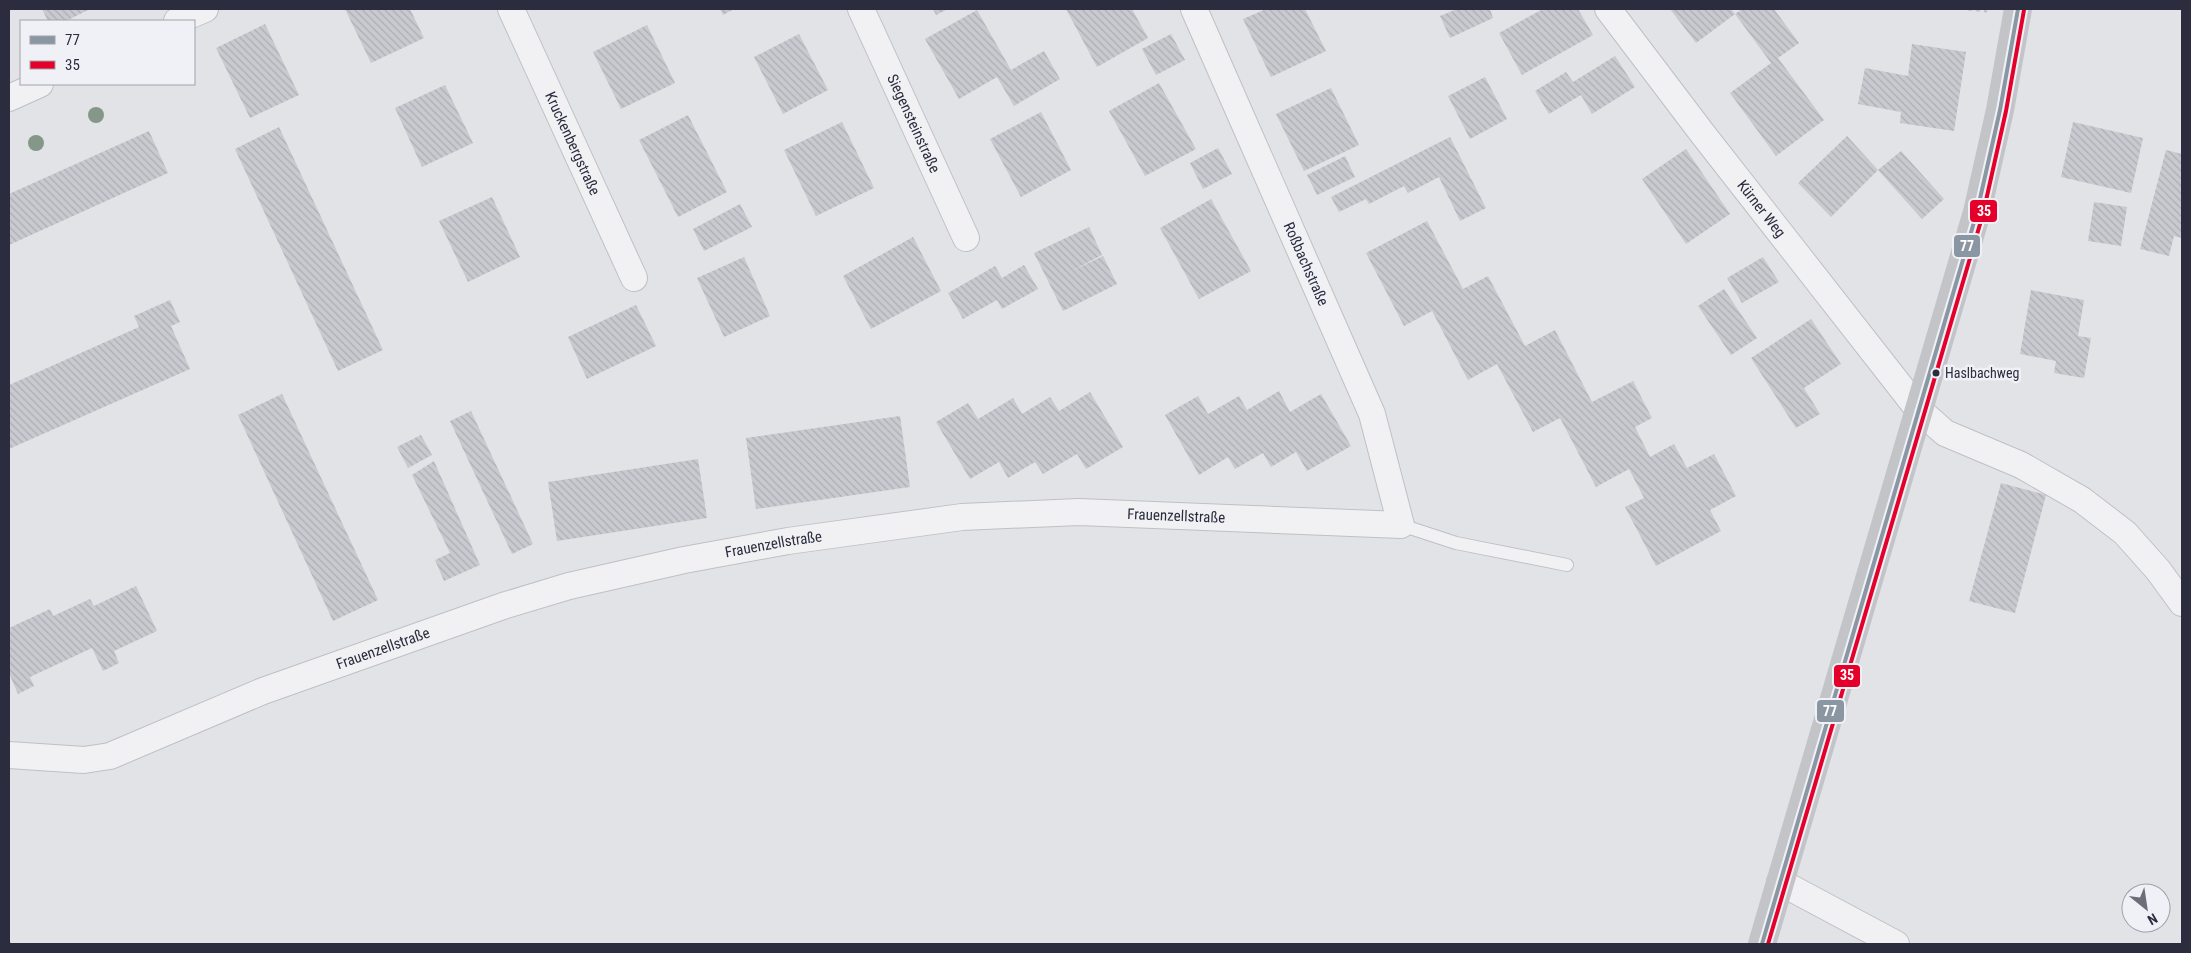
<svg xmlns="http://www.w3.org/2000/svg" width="2191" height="953" viewBox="0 0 2191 953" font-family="'Roboto Condensed',sans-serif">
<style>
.building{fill:url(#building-back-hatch)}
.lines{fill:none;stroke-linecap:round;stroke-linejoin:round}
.lane-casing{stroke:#bfc0c3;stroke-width:14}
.street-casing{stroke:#bfc0c3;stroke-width:28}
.path{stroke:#c1c1c6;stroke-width:3;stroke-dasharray:4 4;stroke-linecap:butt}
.lane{stroke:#f1f1f4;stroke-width:12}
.street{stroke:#f1f1f4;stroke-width:26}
.secondary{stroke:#c3c4c8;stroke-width:28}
.bus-1-casing{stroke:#f0f1f6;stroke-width:8}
.bus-2-casing{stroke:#f0f1f6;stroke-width:8}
.bus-1{stroke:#8a96a2;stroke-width:4}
.bus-2{stroke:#e4002b;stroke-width:4}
.tree{fill:#859788}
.bus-dot{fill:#2b2d3e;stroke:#f0f1f6;stroke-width:2}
.labels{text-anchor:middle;stroke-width:5;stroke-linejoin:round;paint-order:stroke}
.bus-label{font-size:14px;fill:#2b2d3e;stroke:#f0f1f6;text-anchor:start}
.street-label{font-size:15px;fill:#2b2d3e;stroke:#f0f1f6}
.line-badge{stroke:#f0f1f6;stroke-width:2}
.badge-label{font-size:14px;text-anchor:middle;font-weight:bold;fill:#fff}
</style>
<defs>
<pattern id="building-back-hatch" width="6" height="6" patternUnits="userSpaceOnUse" patternTransform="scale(1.25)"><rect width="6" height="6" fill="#c9cacf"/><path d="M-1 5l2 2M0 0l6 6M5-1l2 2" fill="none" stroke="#adaeb3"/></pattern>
</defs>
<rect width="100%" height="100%" fill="#e2e3e7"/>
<g class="building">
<polygon points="42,9 90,9 66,21 48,21"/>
<polygon points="345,9 410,9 424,38 371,63"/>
<polygon points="720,9 734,9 723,15"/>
<polygon points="933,9 948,9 936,15"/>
<polygon points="1066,9 1132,9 1148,38 1097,67"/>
<polygon points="1266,9 1305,9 1326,51 1271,77 1243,19"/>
<polygon points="1457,9 1490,9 1493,18 1450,38 1440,16"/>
<polygon points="1543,9 1578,9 1593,35 1522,75 1499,33"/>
<polygon points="1670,9 1731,9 1735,14 1696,43"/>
<polygon points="1742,9 1774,9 1799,43 1778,58 1824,120 1776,156 1730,93 1771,63 1735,14"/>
<polygon points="977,10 1011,70 1044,51 1060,79 1014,106 997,77 959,99 925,39"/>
<polygon points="265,24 299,95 250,118 216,48"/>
<polygon points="647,25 675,83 621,109 593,52"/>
<polygon points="799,34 828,90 783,114 754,57"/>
<polygon points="1171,34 1185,60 1156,75 1142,49"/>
<polygon points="1912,44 1966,52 1954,131 1900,123 1901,112 1858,104 1865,68 1908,76"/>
<polygon points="1615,56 1635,87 1592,114 1581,95 1549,114 1535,91 1566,72 1573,82"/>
<polygon points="1485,77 1507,119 1470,139 1448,96"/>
<polygon points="1159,83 1196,149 1145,176 1109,111"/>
<polygon points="445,85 473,143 422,167 395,108"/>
<polygon points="1331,88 1359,145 1304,171 1276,114"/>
<polygon points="1041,112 1071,170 1021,197 990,139"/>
<polygon points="688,115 727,192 678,217 639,140"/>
<polygon points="842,122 874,188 816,216 784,150"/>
<polygon points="2073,122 2143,138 2131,193 2061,177"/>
<polygon points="279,127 383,350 338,371 235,149"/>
<polygon points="149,131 168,173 9,245 9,194"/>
<polygon points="1847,136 1878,170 1831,217 1798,183"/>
<polygon points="1450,137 1486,208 1460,221 1439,177 1408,193 1404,186 1369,204 1366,199 1339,212 1331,197"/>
<polygon points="1218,148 1232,174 1203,189 1190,163"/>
<polygon points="1686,149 1730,214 1686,244 1642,179"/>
<polygon points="2166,150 2182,154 2182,238 2174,236 2169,256 2140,249"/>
<polygon points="1901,151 1944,199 1922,219 1878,170"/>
<polygon points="1345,156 1355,177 1317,195 1307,175"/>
<polygon points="492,197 520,257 468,282 439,221"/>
<polygon points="1211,199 1251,271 1199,299 1160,228"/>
<polygon points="2094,202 2127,207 2121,246 2088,241"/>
<polygon points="740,204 752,227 704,251 693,229"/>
<polygon points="1427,221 1463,289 1488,276 1525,346 1555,330 1592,402 1633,381 1652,418 1635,427 1650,457 1674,444 1687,468 1714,454 1736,496 1710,510 1721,531 1656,566 1625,507 1644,498 1629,469 1596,487 1560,418 1533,432 1497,364 1468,380 1432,311 1404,326 1366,253"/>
<polygon points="1089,227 1102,255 1070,272 1103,256 1117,284 1063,311 1034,253"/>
<polygon points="913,237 941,291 871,329 843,276"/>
<polygon points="744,257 770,316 724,337 697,278"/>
<polygon points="1763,257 1779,282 1742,303 1727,278"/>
<polygon points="1024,265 1038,289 1002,309 997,300 963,319 948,293 995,266 1002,278"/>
<polygon points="1724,289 1757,338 1731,355 1698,306"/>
<polygon points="2031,290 2084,300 2078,336 2091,338 2084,378 2054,373 2056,361 2020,354"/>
<polygon points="170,300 180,322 171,326 190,369 9,449 9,385 139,327 134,316"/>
<polygon points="636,305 656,346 587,379 568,337"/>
<polygon points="1811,319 1841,364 1804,388 1820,414 1796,428 1751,358"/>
<polygon points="1279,391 1290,412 1321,394 1351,446 1307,471 1296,452 1271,467 1263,453 1235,469 1228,457 1199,475 1165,415 1198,396 1208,414 1239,396 1247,410"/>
<polygon points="1090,392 1123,447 1086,469 1077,454 1043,474 1035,462 1008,478 999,462 970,479 936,422 968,403 978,419 1013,398 1022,414 1050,397 1059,411"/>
<polygon points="282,394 378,600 333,621 238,415"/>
<polygon points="471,411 533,544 512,554 450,421"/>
<polygon points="900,416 910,487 756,509 746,438"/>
<polygon points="421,435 432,455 408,468 397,447"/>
<polygon points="698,459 707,518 557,541 548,482"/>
<polygon points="434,461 480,565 444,581 435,560 450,553 412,475"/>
<polygon points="2001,483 2046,495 2015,613 1969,601"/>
<polygon points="136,586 157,631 114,651 119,663 103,671 92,648 30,677 34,686 18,694 9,673 9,628 50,609 53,616 90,599 94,606"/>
</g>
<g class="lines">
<defs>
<polyline id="lane" points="1401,525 1456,543 1567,565"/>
<g id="street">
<path id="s1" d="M511,9L634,278"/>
<path id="s2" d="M861,9L966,238"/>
<path id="s3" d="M1608,9L1702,133L1918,409L1945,433L2021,465L2082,500L2125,533L2158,570L2182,603"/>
<polyline points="177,21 205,9"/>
<polyline points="9,98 40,84"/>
<path id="s4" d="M9,755L84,760L110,756L263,691L503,606L569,586L684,560L788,541L962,517L1079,512L1401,525L1372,414L1194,9"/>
<polyline points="1780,882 1896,944"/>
</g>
</defs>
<use href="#lane" class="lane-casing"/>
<use href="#street" class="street-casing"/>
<g class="path">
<polyline points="1968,9 1987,11"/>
<polyline points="9,942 10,944"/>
</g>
<use href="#lane" class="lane"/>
<use href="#street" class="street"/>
<polyline class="secondary" points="1762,944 1977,212 2000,110 2018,9"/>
<defs>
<polyline id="bus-1" points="1762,944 1977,212 2000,110 2018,9"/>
<polyline id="bus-2" points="1768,944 1983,214 2006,111 2024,10"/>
</defs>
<use href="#bus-1" class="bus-1-casing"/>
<use href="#bus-2" class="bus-2-casing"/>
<use href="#bus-1" class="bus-1"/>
<use href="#bus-2" class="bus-2"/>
</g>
<g class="tree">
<circle cx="96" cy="115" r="8"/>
<circle cx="36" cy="143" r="8"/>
</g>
<circle class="bus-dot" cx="1936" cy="373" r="4.5"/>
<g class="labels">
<g class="bus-label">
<text x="1945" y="378">Haslbachweg</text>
</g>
<g class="street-label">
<text dy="5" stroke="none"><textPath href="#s2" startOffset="126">Siegensteinstraße</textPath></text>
<text dy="5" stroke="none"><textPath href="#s1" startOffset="148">Kruckenbergstraße</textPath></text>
<text dy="5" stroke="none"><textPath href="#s3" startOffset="252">Kürner Weg</textPath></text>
<text transform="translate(1306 264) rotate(66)" y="5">Roßbachstraße</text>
<text dy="5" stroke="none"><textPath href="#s4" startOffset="1205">Frauenzellstraße</textPath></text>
<text dy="5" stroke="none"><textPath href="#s4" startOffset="800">Frauenzellstraße</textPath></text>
<text dy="5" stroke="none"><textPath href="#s4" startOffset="395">Frauenzellstraße</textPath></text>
</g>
</g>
<g class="line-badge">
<rect x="1969" y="199" width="29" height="24" rx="5" fill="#e4002b"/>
<rect x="1953" y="234" width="28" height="24" rx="5" fill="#8a96a2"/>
<rect x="1833" y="664" width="28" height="24" rx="5" fill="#e4002b"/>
<rect x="1816" y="699" width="29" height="24" rx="5" fill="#8a96a2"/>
</g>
<g class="badge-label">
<text x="1984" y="216">35</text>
<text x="1967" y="251">77</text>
<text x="1847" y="680">35</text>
<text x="1830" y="716">77</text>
</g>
<rect width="2191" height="953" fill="none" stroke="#2b2d3e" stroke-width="20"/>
<rect x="20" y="20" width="175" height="65" fill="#f0f1f6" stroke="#a1a3ac"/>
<rect x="30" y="36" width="25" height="8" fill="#8a96a2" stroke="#a1a3ac"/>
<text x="65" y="45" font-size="15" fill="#2b2d3e">77</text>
<rect x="30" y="61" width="25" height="8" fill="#e4002b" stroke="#a1a3ac"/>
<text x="65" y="70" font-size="15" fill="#2b2d3e">35</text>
<g transform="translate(2146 908) rotate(150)"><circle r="24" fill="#f0f1f6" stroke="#a1a3ac"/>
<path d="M0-4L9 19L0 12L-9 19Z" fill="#6b6d79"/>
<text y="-8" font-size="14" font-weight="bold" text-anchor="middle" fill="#2b2d3e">N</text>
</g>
</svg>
